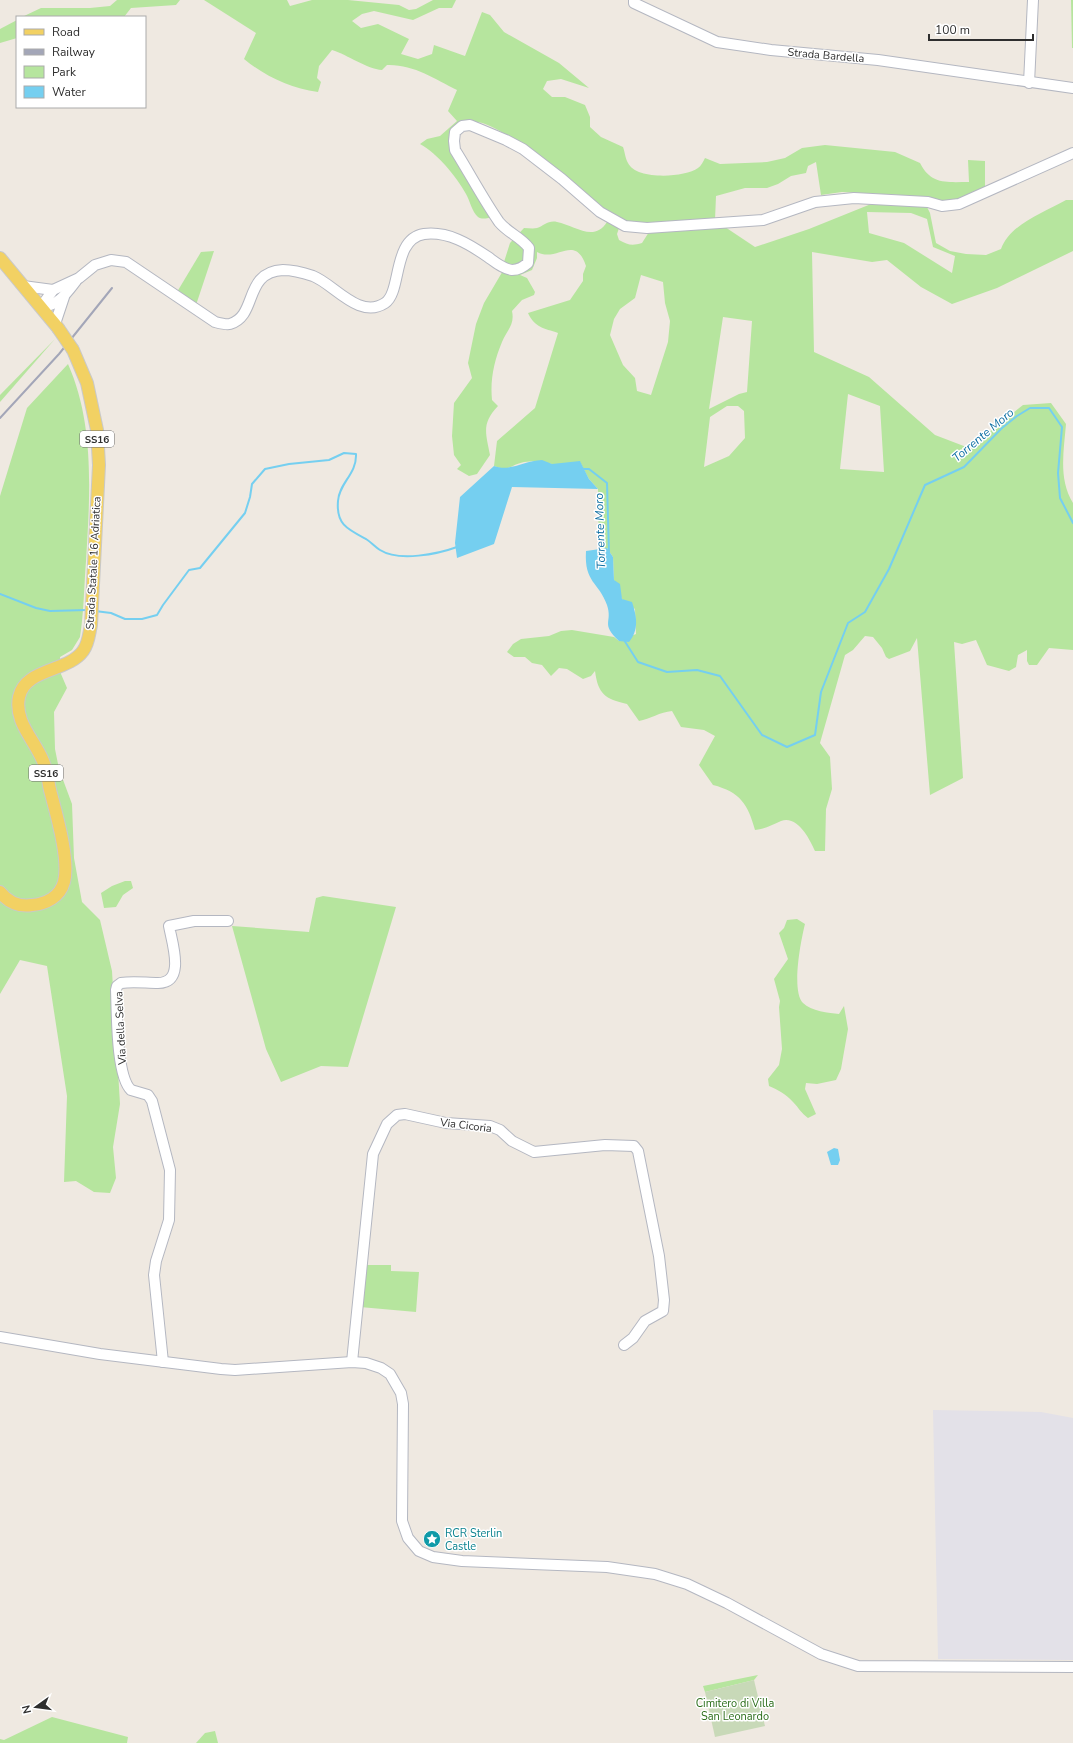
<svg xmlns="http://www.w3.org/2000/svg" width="1073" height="1743" viewBox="0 0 1073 1743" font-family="'Nunito Sans',sans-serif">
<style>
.industrial{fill:#e3e1e8}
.green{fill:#b6e59e;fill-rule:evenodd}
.cemetery{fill:#c8d9b8}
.water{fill:#75cff0}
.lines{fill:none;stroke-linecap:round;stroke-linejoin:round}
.stream{stroke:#75cff0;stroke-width:2}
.minor-casing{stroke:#b4b7c1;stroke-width:12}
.major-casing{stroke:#c9c9c9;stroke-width:14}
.minor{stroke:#fff;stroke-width:10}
.major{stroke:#f2d163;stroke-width:12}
.rail{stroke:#a3a6b8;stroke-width:2}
.major-bridge-casing{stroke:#c9c9c9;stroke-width:14;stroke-linecap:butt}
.major-bridge{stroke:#f2d163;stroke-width:12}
.labels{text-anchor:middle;stroke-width:3;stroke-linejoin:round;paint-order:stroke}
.shield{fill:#fff;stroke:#6d6d6d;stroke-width:1}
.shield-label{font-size:10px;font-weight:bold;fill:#2e2e2e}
.street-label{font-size:11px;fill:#2e2e2e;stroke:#fff}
.culture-label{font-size:11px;fill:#0d838f;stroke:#fff;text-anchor:start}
.park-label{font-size:11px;fill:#2c6e1b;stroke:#fff}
.water-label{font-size:12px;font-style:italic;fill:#0d6fa3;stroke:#fff}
</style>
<rect width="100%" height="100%" fill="#efe9e1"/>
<polygon class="industrial" points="933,1410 1041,1412 1073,1418 1073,1660 938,1659"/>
<g class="green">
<polygon points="117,0 180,0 176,5 131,8 124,17 22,17 41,8 90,8 110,6"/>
<path d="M204,0H287L290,6L312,0H348L399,5L409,10L416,9L433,0H456L452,8H439L413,20L374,11L362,14L352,21L361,28L378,24L409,39L401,54L418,59L432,54L434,45L465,56L482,12L490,15L504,32L559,63L589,88L561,79L547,81L543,89L552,97H565L585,105L590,117V127L601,137L623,147C625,152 625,158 628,163C636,180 684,178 698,168C701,166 703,162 705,158L720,164L767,162L785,158L802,148L825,145L895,152L920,163C931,185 947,182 969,182L968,160L985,161V188L969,197L942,204L900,195L842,192L821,195L816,162L808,166L806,173L791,176L778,184L767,188H745L716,196L715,220C690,222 643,230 621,219C589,204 503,119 474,122C467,123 457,132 450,135L493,217C488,218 482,220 478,217C472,212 470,201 466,194C456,176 438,154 420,144L427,139L440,136L457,121L448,111L457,90C435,79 413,64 387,65L382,70C367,69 348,55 332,50L319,66L317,78L321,82L318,92C290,88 266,77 244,59L256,33Z"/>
<polygon points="1071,0 1073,0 1073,48 1072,48"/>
<polygon points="17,20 17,38 0,43 0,29"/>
<path d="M1066,200H1073V251L997,288L952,304L921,287L887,260L872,262L812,252L814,352L869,377L935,435L969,448L1023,405L1051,403L1066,424C1064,450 1058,479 1073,503V650L1049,648L1037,665H1029L1027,661V650L1018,655L1016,667L1009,671L987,665L976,640L962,644L954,642L963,778L930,795L917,638L910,651L889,659L886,657L882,648L873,637L865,636L853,650L845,655L820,743L830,757L832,789L826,809L825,851H815C810,840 798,815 781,821C772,825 765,829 755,830C748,804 740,792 713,785L699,765L715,736L704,730L681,727L672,711C660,712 650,719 639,721L627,704C605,699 598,694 595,671L591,676L583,679L567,669L559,668L551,676L542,665L532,663L525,657H514L507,652L513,644L521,639L549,636L561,631L572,630L614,637L619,641L636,634L635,609L622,599L614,580L613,557L607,548L599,549L598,489L589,479L580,462C572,463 561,466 552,464C539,462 538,460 524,462C510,465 509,472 494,466L497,441L535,408L558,333C544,328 535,328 528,313L570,300L583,281V274L586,266C575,233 557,263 537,252V258L532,270L520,275L527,278L535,292L534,295L522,300L512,311C515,325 507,330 502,342C494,361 490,380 492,400L498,406C481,424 486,433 490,455L477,474L469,476L457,469L461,465L454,455L452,436L454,403L472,378L468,363L476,324L484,303L504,269V262L510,243L524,228C528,228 533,229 537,228C544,226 548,220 557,222C574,225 594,243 607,222L619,228L617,234L619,240C628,245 632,246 642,243L649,232L725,227L755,247L809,229L876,202L927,207L930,213L936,243L950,251L966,254L986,255L1001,249C1010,224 1043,213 1066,200ZM867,212L911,213L927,219L933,247L955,256L952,273L904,243L869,233ZM641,275L663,282L665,303L670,321L668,342L651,395L637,391L635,378L623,365L610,335L614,319L620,309L635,298ZM723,317L752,321L747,392L739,394L709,409ZM848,394L880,406L884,472L840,469ZM727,406H738L744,411L745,438L729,456L704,467L710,417Z"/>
<polygon points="214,251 196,305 177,292 201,252"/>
<polygon points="55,339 0,402 0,395"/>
<path d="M68,364C95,425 90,495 86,561C84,586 84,612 80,637L72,650L60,657L61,674L67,688L54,712L55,749L59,769L72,804L74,858L82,902L100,920L112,971L120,1104L113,1147L116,1178L110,1193L94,1192L76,1181L64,1182L67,1096L47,966L20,960L0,994V496L27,408Z"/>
<polygon points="125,881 131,881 133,888 123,895 116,907 104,908 101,893 112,886"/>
<polygon points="323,896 396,907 348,1067 321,1066 281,1082 266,1049 232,926 309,932 316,898"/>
<path d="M797,919L805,924C801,940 791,991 803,1003C811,1011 829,1013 839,1014L844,1006L848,1029L841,1069L836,1080L817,1084L806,1083L805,1089L816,1114L808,1118C801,1113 799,1108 793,1102C786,1094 778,1090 769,1086L768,1079L779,1065L782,1049L779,1007L780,1001L774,979L788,959L779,933L784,928L787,920Z"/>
<polygon points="364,1265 391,1265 391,1271 419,1272 416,1312 360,1307"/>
<polygon points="758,1675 754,1680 705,1692 703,1686"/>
<polygon points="52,1717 128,1737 127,1743 0,1743 0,1739 4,1740"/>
<polygon points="215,1731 218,1743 196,1743 205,1733"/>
</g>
<polygon class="cemetery" points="754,1680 765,1726 715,1737 705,1692"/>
<g class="water">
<path d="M542,460L552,464L580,461L589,479L598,489L512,487L494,544L457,558L455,543L460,497L494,466C510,472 523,461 542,460Z"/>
<path d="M607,548L613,557L614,580L620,584L622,599L632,602C637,617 639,630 629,642L619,641C600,623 613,623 607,605C599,582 584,583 586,551Z"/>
<polygon points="834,1148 838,1149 840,1160 838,1165 831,1165 827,1152"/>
</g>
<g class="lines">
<g class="stream">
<polyline points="582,469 589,469 607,483 609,553"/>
<polyline points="0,594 36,608 50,611 87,610"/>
<path d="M95,611L111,613L125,619H142L157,615L163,605L189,570L200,568L245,513L250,497L252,484L265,469L289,464L329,460L344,453L356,454C357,474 339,483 338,501C336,524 347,529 366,539C371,542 375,547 380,550C399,562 438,554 457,547"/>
<polyline points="624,640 638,662 667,672 697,670 720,676 762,735 787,747 815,735 821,692 848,623 865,612 889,569 925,485 964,467 1002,428 1017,416 1030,408 1049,408 1062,427 1058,473 1060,498 1073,523"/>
</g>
<defs>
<g id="minor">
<polyline points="634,0 634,3 717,42 771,50 878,60 1073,88"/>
<polyline points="1029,83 1033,0"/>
<polyline points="23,286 53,290"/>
<path d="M41,307L53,290L79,278L95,265L111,260L126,262L215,322C219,323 226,325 230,324C258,316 243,272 283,270C292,270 304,273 313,276C334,284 359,320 385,303C402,292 392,239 424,234C448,231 469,244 488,257C495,262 503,269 512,270C519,270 523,267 528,263L529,248C521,237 508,233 499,222C483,199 470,174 455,150L454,141L455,132L462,126L470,125L506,140L523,149L562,179L600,212L625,226L647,228L763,220L815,202L854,198L928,202L942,206L959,204L1073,153"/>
<path d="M41,307C58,306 66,294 76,281"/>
<polyline points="55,324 64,297"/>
<polyline points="0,1337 100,1354 221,1369 235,1370 352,1362 366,1363 381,1368 390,1374 401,1393 403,1404 402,1521 408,1538 419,1551 433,1557 462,1561 607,1567 655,1574 687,1584 727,1603 821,1654 858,1666 1073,1667"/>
<path d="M163,1362L154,1275L156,1261L169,1220L170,1170L152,1101L148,1095L131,1090C116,1076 117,1012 116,990L117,986L121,983C133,981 146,983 158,983C186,983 172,943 169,926L194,921H228"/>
<polyline points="352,1362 373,1154 387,1124 397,1115 405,1114 446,1123 490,1126 500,1130 512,1141 534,1152 605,1145 634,1146 638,1151 659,1256 664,1300 663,1311 645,1321 633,1338 624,1345"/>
</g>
<g id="major">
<polyline points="0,258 58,328"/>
<path d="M0,892C8,902 19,907 32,905C46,904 60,897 64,882C70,860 56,813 50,790C48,781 47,770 43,761C34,739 14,722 19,697C25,668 68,672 83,651C89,643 89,633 91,625L99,465L97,430L87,383L73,350"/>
</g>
</defs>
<use href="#minor" class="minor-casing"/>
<use href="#major" class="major-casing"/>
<use href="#minor" class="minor"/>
<use href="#major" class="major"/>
<polyline class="rail" points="0,418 59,354 112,288"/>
<defs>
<polyline id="major-bridge" points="58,328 73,350"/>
</defs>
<use href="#major-bridge" class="major-bridge-casing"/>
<use href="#major-bridge" class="major-bridge"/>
</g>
<defs>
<symbol id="sight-disc" viewBox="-11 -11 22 22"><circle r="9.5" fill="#0f9aa8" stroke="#fff"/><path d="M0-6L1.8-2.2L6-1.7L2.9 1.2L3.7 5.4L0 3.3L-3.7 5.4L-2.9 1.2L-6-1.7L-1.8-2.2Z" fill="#fff"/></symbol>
</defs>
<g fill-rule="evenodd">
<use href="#sight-disc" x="422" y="1529" width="20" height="20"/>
</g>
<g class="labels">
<g class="shield">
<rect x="80" y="431" width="34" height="16" rx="3"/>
<rect x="29" y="765" width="34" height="16" rx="3"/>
</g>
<g class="shield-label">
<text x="97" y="443">SS16</text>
<text x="46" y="777">SS16</text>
</g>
<g class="street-label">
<text transform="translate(826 55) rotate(5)" y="4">Strada Bardella</text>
<text transform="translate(93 563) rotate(-87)" y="4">Strada Statale 16 Adriatica</text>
<text transform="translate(120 1028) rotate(-93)" y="4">Via della Selva</text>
<text transform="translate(466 1125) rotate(7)" y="4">Via Cicoria</text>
</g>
<g class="culture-label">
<text x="445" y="1537">RCR Sterlin<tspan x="445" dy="13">Castle</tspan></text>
</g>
<g class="park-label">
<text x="735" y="1707">Cimitero di Villa<tspan x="735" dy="13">San Leonardo</tspan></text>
</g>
<g class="water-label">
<text transform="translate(983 435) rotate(-40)" y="4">Torrente Moro</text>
<text transform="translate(600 531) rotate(-92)" y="4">Torrente Moro</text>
</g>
</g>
<rect x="16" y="16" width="130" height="92" fill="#ffffff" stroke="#ababab"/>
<rect x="24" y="29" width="20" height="6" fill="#f2d163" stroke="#ababab"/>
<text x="52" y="36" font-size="12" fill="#2e2e2e">Road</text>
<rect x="24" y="49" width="20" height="6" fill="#a3a6b8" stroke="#ababab"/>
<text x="52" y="56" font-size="12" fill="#2e2e2e">Railway</text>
<rect x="24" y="66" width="20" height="12" fill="#b6e59e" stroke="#ababab"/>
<text x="52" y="76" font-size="12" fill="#2e2e2e">Park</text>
<rect x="24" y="86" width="20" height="12" fill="#75cff0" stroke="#ababab"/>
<text x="52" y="96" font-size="12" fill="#2e2e2e">Water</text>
<g transform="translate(36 1707) rotate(256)" stroke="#ffffff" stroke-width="3" paint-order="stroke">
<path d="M0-3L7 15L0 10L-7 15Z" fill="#2e2e2e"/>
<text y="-6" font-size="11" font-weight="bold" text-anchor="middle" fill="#2e2e2e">N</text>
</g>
<path d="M929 34v6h104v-6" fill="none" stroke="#2e2e2e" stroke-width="2"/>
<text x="935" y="34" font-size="12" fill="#2e2e2e" stroke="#ffffff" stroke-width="3" paint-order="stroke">100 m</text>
</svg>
